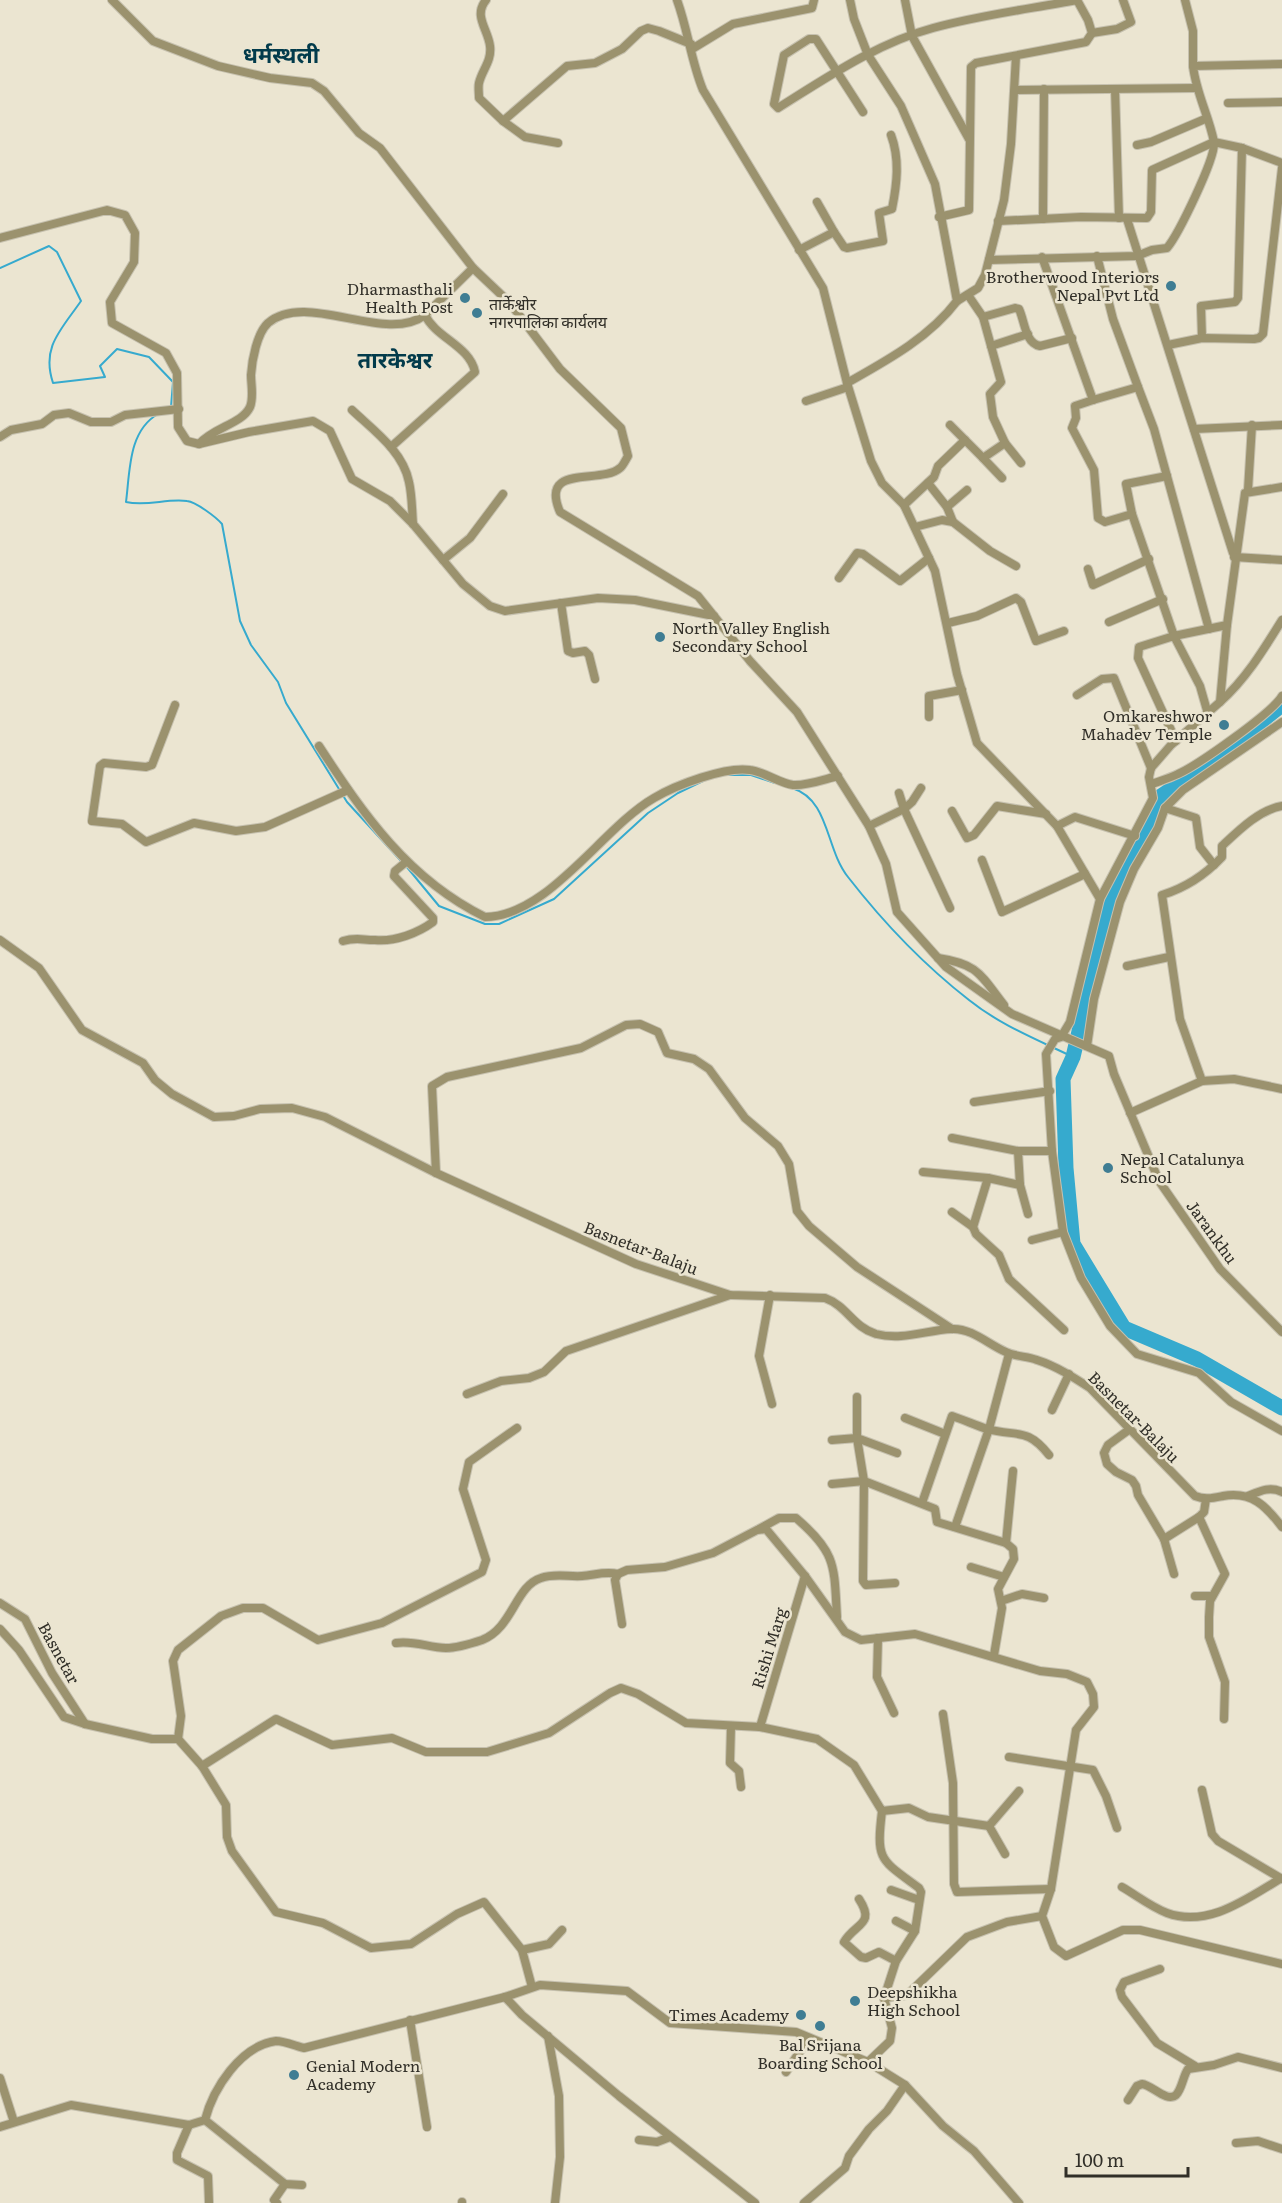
<svg xmlns="http://www.w3.org/2000/svg" width="1282" height="2203" viewBox="0 0 1282 2203" font-family="Literata,'Noto Sans Devanagari',serif">
<style>
.lines{fill:none;stroke-linecap:round;stroke-linejoin:round}
.stream{stroke:#36aace;stroke-width:2}
.river{stroke:#36aace;stroke-width:15}
.minor-casing{stroke:#c6c1af;stroke-width:10}
.minor{stroke:#9b926e;stroke-width:8}
.poi-dot{fill:#3f7d93;stroke:#ebe5d1;stroke-width:2}
.labels{text-anchor:middle;stroke-width:5;stroke-linejoin:round;paint-order:stroke}
.poi-label{font-size:16px;fill:#312f28;stroke:#ebe5d1;text-anchor:start}
.street-label{font-size:16px;fill:#312f28;stroke:#ebe5d1}
.district-label{font-size:22px;font-weight:bold;fill:#023b4b;stroke:#ebe5d1}
</style>
<rect width="100%" height="100%" fill="#ebe5d1"/>
<g class="lines">
<g class="stream">
<path d="M0,268L49,246L57,252L81,301C61,330 41,347 53,383L105,377L100,366L117,349L149,357L173,382L171,407"/>
<path d="M158,414C128,431 130,472 126,502C147,507 167,498 187,501C196,502 216,517 222,524L240,621L251,645L278,682L286,703L347,802L402,862"/>
<polyline points="725,775 751,775 775,783"/>
<path d="M792,788C830,800 825,848 848,877C883,922 924,965 969,1000C1000,1025 1038,1040 1073,1057"/>
<polyline points="406,866 439,906 485,924 499,924 554,899 648,813 678,793 705,780"/>
</g>
<polyline class="river" points="1282,705 1204,767 1161,796 1110,899 1073,1057 1063,1079 1066,1168 1073,1244 1124,1328 1197,1359 1282,1408"/>
<defs>
<g id="minor">
<path d="M112,0L153,41L218,66L270,78L312,83L324,91L359,133L380,148L473,268L510,303L560,369L621,428L628,456C626,459 623,466 620,468C601,485 539,463 560,512L698,596L750,661L797,712L869,826L886,864L897,912L946,967L1012,1014L1109,1056L1114,1074L1159,1181L1220,1269L1282,1332"/>
<path d="M486,0C473,16 488,29 490,46C492,61 482,70 479,83C478,87 479,93 479,98L503,121L525,137L558,143"/>
<path d="M677,0C688,30 691,61 703,90L823,288L847,383L871,461L882,483L904,505L935,571L957,674L977,743L1057,826L1100,899L1070,1022L1061,1037L1055,1039L1046,1054L1052,1151H1018L952,1138"/>
<polyline points="905,0 912,36 969,139"/>
<polyline points="1185,0 1193,31 1193,66"/>
<polyline points="1092,33 1117,29 1131,22 1123,0"/>
<polyline points="692,49 733,24 812,8 814,0"/>
<polyline points="1115,89 1119,218"/>
<polyline points="1015,90 1196,88"/>
<polyline points="1228,103 1282,102"/>
<path d="M863,112L816,39H809L784,55L774,104L778,108C826,78 877,43 933,28C980,15 1029,9 1077,0L1088,20L1092,33L1086,42L976,63L971,67L969,210L939,217"/>
<polyline points="503,121 567,66 595,63 622,49 641,31 648,28 659,31 691,44"/>
<polyline points="1137,145 1151,142 1205,119"/>
<polyline points="1242,148 1282,163"/>
<polyline points="817,202 834,232"/>
<polyline points="1043,219 1044,89"/>
<polyline points="1127,219 1233,553"/>
<polyline points="998,221 1081,217 1147,218 1151,212 1152,170 1214,142 1242,148 1238,298 1235,302 1201,306 1202,338"/>
<polyline points="0,238 107,210 125,215 135,233 134,262 110,302 112,323 166,353 177,373 178,427 187,441 199,444 249,432 313,421 330,431 352,479 390,501 413,524 463,584 490,606 505,611 598,598 635,600 714,616"/>
<path d="M799,250L834,232L844,247L847,248L883,241L879,213L892,209C897,184 900,159 891,135"/>
<polyline points="1042,257 1093,400 1138,387 1113,319 1097,256"/>
<path d="M989,260L1137,256L1152,250L1167,248C1178,235 1216,158 1214,142C1209,116 1196,93 1193,66L1282,64"/>
<polyline points="957,301 978,288 985,275 1004,200 1011,144 1016,56"/>
<path d="M983,317L1015,308L1019,309C1025,322 1025,343 1040,346L1072,338"/>
<polyline points="1168,345 1202,338 1254,339 1259,338 1263,334 1282,168"/>
<polyline points="991,346 1028,334"/>
<path d="M847,383C886,361 929,338 957,301L935,184L901,106L868,55L854,19L850,0"/>
<polyline points="1138,387 1154,429 1209,629"/>
<polyline points="1093,400 1075,406 1076,418 1072,428 1094,470 1098,518 1105,522 1132,514 1174,636 1227,625 1245,493 1282,487"/>
<polyline points="806,401 848,387"/>
<path d="M352,410C373,430 403,451 409,482C412,495 412,510 413,524"/>
<polyline points="950,425 965,440"/>
<polyline points="1194,429 1282,425"/>
<polyline points="0,437 11,430 42,424 54,415 69,413 91,422 111,422 125,415 179,409"/>
<polyline points="1005,443 1021,463"/>
<path d="M199,444C214,427 242,424 250,407C254,397 251,385 251,375C252,360 257,333 268,323C307,290 385,345 425,315"/>
<path d="M391,447L475,372C470,346 436,338 425,315L473,268"/>
<polyline points="983,458 1002,478"/>
<polyline points="928,483 947,507 953,522"/>
<polyline points="1248,490 1252,425"/>
<polyline points="904,505 934,477 938,466 965,440 983,458 1005,443 993,417 990,394 1001,382 983,317 968,295"/>
<polyline points="947,507 967,490"/>
<polyline points="1132,514 1126,484 1167,476"/>
<polyline points="915,527 942,520 953,522 990,551 1016,566"/>
<polyline points="1234,557 1282,560"/>
<polyline points="443,560 470,538 503,494"/>
<polyline points="1088,569 1093,585 1149,559"/>
<polyline points="839,578 857,553 863,554 900,581 929,558"/>
<polyline points="561,603 568,651 573,653 585,651 589,655 595,679"/>
<polyline points="1109,622 1163,599"/>
<polyline points="948,623 977,616 1016,598 1021,602 1036,641 1064,631"/>
<polyline points="1077,695 1102,679 1114,678 1151,768"/>
<path d="M1220,702C1246,679 1264,649 1282,620"/>
<polyline points="175,705 152,765 146,767 104,763 100,766 92,821 122,824 146,842 194,823 236,831 265,827 348,790"/>
<polyline points="929,717 929,696 962,690"/>
<polyline points="1176,741 1138,658 1139,647 1174,636 1200,686 1208,714"/>
<path d="M319,746C364,815 408,879 485,917C549,916 602,828 654,798C676,785 726,766 750,770C765,772 779,783 793,785C807,786 825,779 838,776"/>
<path d="M1152,784C1160,781 1170,778 1178,774C1198,765 1272,713 1282,696"/>
<polyline points="899,793 904,809 912,802 921,788"/>
<polyline points="1165,808 1196,818 1200,847 1214,865"/>
<polyline points="952,811 967,838 974,835 997,806 1046,814"/>
<polyline points="869,826 904,809 950,908"/>
<polyline points="1057,826 1075,817 1135,836"/>
<polyline points="982,860 1002,912 1085,874"/>
<polyline points="1100,899 1153,798 1149,777 1151,768 1171,745 1220,702 1227,625"/>
<path d="M0,940L39,968L82,1030L143,1063L155,1080L172,1094L214,1117L234,1116L260,1109L292,1108L325,1117L436,1173L636,1264L730,1295L825,1298C847,1306 853,1327 876,1334C903,1341 926,1330 952,1329C972,1328 989,1345 1006,1352C1016,1357 1027,1356 1037,1360C1056,1366 1073,1377 1090,1388L1195,1496C1205,1500 1213,1498 1223,1496C1252,1491 1266,1506 1282,1527"/>
<path d="M343,941C356,937 362,940 375,940C395,942 418,933 433,922V918L394,876L395,871L406,862"/>
<path d="M938,958C978,964 980,974 1004,1005"/>
<polyline points="1127,966 1169,957"/>
<polyline points="1087,1046 1094,999 1120,902 1134,869 1158,828 1165,808 1183,790 1282,722"/>
<path d="M1202,1081L1180,1019L1162,895C1185,888 1205,875 1222,857V846C1239,830 1259,810 1282,806"/>
<polyline points="974,1102 1050,1091"/>
<polyline points="1130,1113 1202,1081 1234,1079 1282,1089"/>
<polyline points="1018,1151 1020,1185 1028,1214"/>
<polyline points="1052,1151 1063,1232 1081,1278 1110,1326 1137,1354 1199,1373 1231,1402 1282,1431"/>
<polyline points="923,1172 988,1178 1020,1185"/>
<polyline points="436,1173 432,1086 447,1077 581,1048 626,1025 640,1024 658,1032 667,1053 694,1059 709,1069 745,1118 778,1146 789,1164 797,1211 809,1226 857,1267 952,1329"/>
<polyline points="988,1178 973,1227 976,1234 999,1255 1009,1279 1064,1330"/>
<polyline points="952,1212 973,1227"/>
<polyline points="1032,1240 1063,1232"/>
<polyline points="770,1295 759,1356 772,1404"/>
<polyline points="467,1394 501,1381 529,1378 544,1372 566,1351 730,1295"/>
<polyline points="857,1397 857,1438 864,1481 935,1509 937,1522 1006,1543 1013,1549 1014,1559 998,1589 1002,1608 994,1655"/>
<polyline points="1052,1410 1069,1374"/>
<polyline points="905,1418 945,1434"/>
<polyline points="1130,1429 1108,1445 1104,1453 1107,1464 1116,1472 1132,1480 1136,1486 1138,1495 1164,1539 1174,1574"/>
<polyline points="832,1440 857,1438 897,1453"/>
<polyline points="832,1484 864,1481 863,1581 866,1585 895,1583"/>
<path d="M1248,1496C1260,1491 1270,1486 1282,1492"/>
<path d="M922,1503L952,1416C964,1420 975,1425 987,1429C1017,1437 1027,1427 1049,1455"/>
<polyline points="1199,1517 1225,1574 1210,1601 1209,1617 1209,1637 1225,1682 1224,1719"/>
<polyline points="955,1527 989,1429 1009,1354"/>
<path d="M759,1529L779,1518H796C837,1553 834,1566 837,1617"/>
<polyline points="1164,1539 1199,1517 1204,1512 1206,1499"/>
<polyline points="1006,1543 1013,1471"/>
<polyline points="971,1567 1004,1577"/>
<polyline points="1195,1596 1212,1596"/>
<polyline points="1001,1601 1022,1594 1044,1598"/>
<polyline points="0,1603 25,1619 52,1673 85,1724"/>
<polyline points="622,1624 615,1580 618,1574 627,1570 665,1567 713,1553 757,1530 766,1529 805,1576 845,1632 861,1640 915,1634 1040,1671 1067,1674 1087,1682 1093,1694 1094,1707 1076,1730 1051,1889 1042,1916 1054,1947 1066,1956 1123,1930 1140,1930 1282,1964"/>
<polyline points="0,1629 19,1650 64,1717 85,1724 152,1739 178,1739 202,1766 226,1805 227,1837 232,1851 276,1912 323,1923 371,1948 411,1944 457,1914 484,1902 522,1950 532,1987"/>
<polyline points="878,1638 877,1677 894,1713"/>
<path d="M396,1643C414,1640 429,1648 446,1648C456,1648 473,1643 482,1640C513,1628 515,1586 541,1578C555,1573 568,1577 582,1576C595,1575 605,1571 618,1574"/>
<polyline points="943,1714 953,1783 954,1884 957,1892 1051,1889"/>
<polyline points="731,1726 730,1763 739,1771 741,1787"/>
<polyline points="760,1727 805,1576"/>
<polyline points="178,1739 181,1716 173,1661 178,1650 221,1616 243,1608 263,1608 318,1640 382,1623 482,1572 486,1560 463,1489 469,1462 517,1428"/>
<polyline points="1009,1757 1093,1770 1106,1796 1117,1828"/>
<polyline points="202,1766 276,1719 332,1745 392,1738 426,1752 487,1752 549,1733 610,1693 621,1688 638,1694 686,1723 760,1727 817,1739 854,1765 882,1811 909,1808 928,1817 989,1826 1019,1791"/>
<polyline points="1202,1790 1212,1834 1218,1841 1282,1879"/>
<polyline points="989,1826 1005,1854"/>
<path d="M1122,1887C1136,1895 1151,1907 1167,1913C1208,1928 1246,1899 1280,1879"/>
<polyline points="891,1890 919,1900"/>
<path d="M859,1899C876,1925 855,1923 844,1942L861,1957L866,1958L879,1952L896,1961"/>
<polyline points="896,1921 915,1931"/>
<polyline points="522,1950 549,1944 562,1930"/>
<polyline points="1160,1969 1124,1982 1120,1990 1122,1997 1157,2043 1195,2066"/>
<polyline points="505,1997 522,2015 619,2096 755,2203"/>
<polyline points="884,1998 907,1995 967,1937 1007,1922 1042,1916"/>
<polyline points="410,2020 427,2127"/>
<polyline points="548,2036 559,2096 560,2157 555,2203"/>
<path d="M868,2062L890,2041L892,2028L884,1998L896,1961L915,1931L921,1892L919,1888C880,1859 876,1861 882,1811"/>
<polyline points="786,2072 809,2038"/>
<polyline points="0,2078 14,2122"/>
<path d="M1128,2100L1137,2086L1142,2084C1152,2085 1167,2103 1176,2095C1182,2089 1183,2076 1188,2069L1214,2065L1238,2057L1282,2068"/>
<polyline points="205,2120 285,2184 302,2185"/>
<polyline points="189,2125 177,2153 177,2160 208,2176 209,2203"/>
<path d="M0,2127L71,2105L189,2125L205,2120C213,2089 240,2046 276,2041C284,2041 296,2046 304,2048L505,1997L540,1985L627,1991L670,2023L796,2032L868,2062L905,2085L943,2126L974,2151L1019,2203"/>
<polyline points="639,2140 657,2142 670,2137"/>
<polyline points="1236,2143 1258,2141 1282,2149"/>
<polyline points="277,2203 274,2200 285,2184"/>
<polyline points="462,2203 462,2202"/>
<polyline points="804,2203 845,2168 849,2156 869,2129 887,2111 905,2085"/>
</g>
</defs>
<use href="#minor" class="minor-casing"/>
<use href="#minor" class="minor"/>
</g>
<g class="poi-dot">
<circle cx="1171" cy="286" r="6"/>
<circle cx="465" cy="298" r="6"/>
<circle cx="477" cy="313" r="6"/>
<circle cx="660" cy="637" r="6"/>
<circle cx="1224" cy="725" r="6"/>
<circle cx="1108" cy="1168" r="6"/>
<circle cx="855" cy="2001" r="6"/>
<circle cx="801" cy="2015" r="6"/>
<circle cx="820" cy="2026" r="6"/>
<circle cx="294" cy="2075" r="6"/>
</g>
<g class="labels">
<g class="poi-label">
<text x="1159" y="283" text-anchor="end">Brotherwood Interiors<tspan x="1159" dy="18">Nepal Pvt Ltd</tspan></text>
<text x="453" y="295" text-anchor="end">Dharmasthali<tspan x="453" dy="18">Health Post</tspan></text>
<text x="489" y="310">तार्केश्वोर<tspan x="489" dy="18">नगरपालिका कार्यलय</tspan></text>
<text x="672" y="634">North Valley English<tspan x="672" dy="18">Secondary School</tspan></text>
<text x="1212" y="722" text-anchor="end">Omkareshwor<tspan x="1212" dy="18">Mahadev Temple</tspan></text>
<text x="1120" y="1165">Nepal Catalunya<tspan x="1120" dy="18">School</tspan></text>
<text x="867" y="1998">Deepshikha<tspan x="867" dy="18">High School</tspan></text>
<text x="789" y="2021" text-anchor="end">Times Academy</text>
<text x="820" y="2051" text-anchor="middle">Bal Srijana<tspan x="820" dy="18">Boarding School</tspan></text>
<text x="306" y="2072">Genial Modern<tspan x="306" dy="18">Academy</tspan></text>
</g>
<g class="street-label">
<text transform="translate(1212 1232) rotate(54)" y="6">Jarankhu</text>
<text transform="translate(641 1248) rotate(21)" y="6">Basnetar-Balaju</text>
<text transform="translate(1134 1417) rotate(45)" y="6">Basnetar-Balaju</text>
<text transform="translate(769 1648) rotate(-73)" y="6">Rishi Marg</text>
<text transform="translate(59 1653) rotate(61)" y="6">Basnetar</text>
</g>
<g class="district-label">
<text x="281" y="63">धर्मस्थली</text>
<text x="395" y="368">तारकेश्वर</text>
</g>
</g>
<path d="M1066 2167v9h122v-9" fill="none" stroke="#312f28" stroke-width="3"/>
<text x="1075" y="2167" font-size="18" fill="#312f28" stroke="#ebe5d1" stroke-width="4.5" paint-order="stroke">100 m</text>
</svg>
